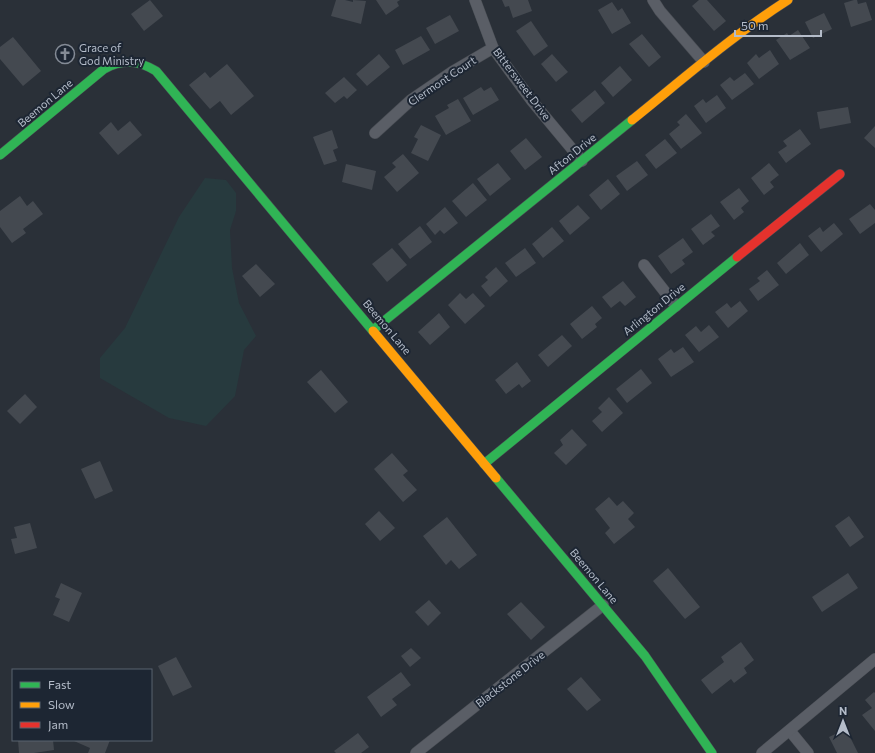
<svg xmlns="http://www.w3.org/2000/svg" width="875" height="753" viewBox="0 0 875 753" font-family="Commissioner,sans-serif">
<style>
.green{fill:#273a3e}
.building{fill:#444950}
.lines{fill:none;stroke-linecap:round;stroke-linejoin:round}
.street-casing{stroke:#484c53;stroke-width:12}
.fast-casing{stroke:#484c53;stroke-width:10}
.slow-casing{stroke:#484c53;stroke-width:10}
.jam-casing{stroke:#484c53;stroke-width:10}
.street{stroke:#5a5e66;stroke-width:11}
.fast{stroke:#30b455;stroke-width:9}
.slow{stroke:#ff9f0a;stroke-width:9}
.jam{stroke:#e5322d;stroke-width:9}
.labels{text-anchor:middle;stroke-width:4;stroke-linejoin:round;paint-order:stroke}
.poi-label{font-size:11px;fill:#b4bcc9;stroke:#1d2633;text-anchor:start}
.street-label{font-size:11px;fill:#b4bcc9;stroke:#1d2633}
</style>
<rect width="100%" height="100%" fill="#2a3038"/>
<polygon class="green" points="205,178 226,180 236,193 236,211 230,230 232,268 239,303 256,336 244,350 235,396 206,426 169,418 100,378 100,358 125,328 179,217"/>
<g class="building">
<polygon points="150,0 163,16 144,31 131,14"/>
<polygon points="336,0 345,0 353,2 353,0 366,1 361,24 331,16"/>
<polygon points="376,0 400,0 397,2 399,6 386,15"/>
<polygon points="502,0 528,0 532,11 513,18 509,6 505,7"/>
<polygon points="699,0 707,0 726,21 714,31 692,6"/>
<polygon points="854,0 857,0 858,4 866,2 872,20 851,27 844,3"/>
<polygon points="612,2 618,11 622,8 631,23 612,34 598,10"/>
<polygon points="824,13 832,29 813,38 805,22"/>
<polygon points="450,15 459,31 435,44 426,28"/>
<polygon points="531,21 548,46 534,56 516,31"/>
<polygon points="798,30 810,48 790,60 776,40 787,33 789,36"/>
<polygon points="642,34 661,57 649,67 629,44"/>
<polygon points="421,36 430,50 403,65 395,50"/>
<polygon points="13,37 41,71 23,86 0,59 0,47"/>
<polygon points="770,50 779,64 759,79 747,63 756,54 759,58"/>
<polygon points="379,54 390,67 367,86 356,74"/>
<polygon points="552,54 568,72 556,82 541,64"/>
<polygon points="227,64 254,96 231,115 220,101 210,109 189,85 205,72 210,78"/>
<polygon points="620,66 632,80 613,97 601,83"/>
<polygon points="745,73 754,84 732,100 720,85 730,77 734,81"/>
<polygon points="344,77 357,90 347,99 344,96 335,103 325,93"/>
<polygon points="481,87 484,91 491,87 499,100 473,115 463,98"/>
<polygon points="595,90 605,103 582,123 571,110"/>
<polygon points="717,95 726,108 706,123 694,106 703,99 706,103"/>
<polygon points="458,99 471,121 446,135 435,116 449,108 447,105"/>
<polygon points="848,107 851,123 820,129 817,112"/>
<polygon points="686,114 702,133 681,149 669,134 680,125 677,122"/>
<polygon points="130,121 142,135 118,155 99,133 111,122 118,131"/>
<polygon points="421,125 441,135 428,161 411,153 418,139 414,137"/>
<polygon points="875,126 875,148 864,138"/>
<polygon points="800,129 811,144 786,163 778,152 787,146 783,141"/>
<polygon points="332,130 338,148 333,150 337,161 324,165 313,137"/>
<polygon points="526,138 542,157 525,170 510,151"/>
<polygon points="665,139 677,153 656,169 645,155"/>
<polygon points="403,154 419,173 397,192 384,177 396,167 392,163"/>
<polygon points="637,161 648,175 627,191 616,176"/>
<polygon points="498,163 511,179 490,196 477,179"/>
<polygon points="769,163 779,175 770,182 774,187 764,195 751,178"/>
<polygon points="346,164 376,171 372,190 342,182"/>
<polygon points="608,179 620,194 601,210 589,195"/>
<polygon points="473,183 487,200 466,217 452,201"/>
<polygon points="739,188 749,201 741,208 744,212 734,220 720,202"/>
<polygon points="20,196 27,206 33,201 43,214 23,229 26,233 12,243 0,227 0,211"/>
<polygon points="870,204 875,210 875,223 860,234 849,219"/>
<polygon points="578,205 590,218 570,235 559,221"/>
<polygon points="445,207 458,223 444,234 440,230 435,235 426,224"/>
<polygon points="711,214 720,226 711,232 715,236 703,245 691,229"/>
<polygon points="834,223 843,234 821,252 808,236 820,227 823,232"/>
<polygon points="420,226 432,242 410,259 398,244"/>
<polygon points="552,227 564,241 543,258 532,244"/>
<polygon points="683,238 693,252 682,260 685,264 671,274 658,256"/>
<polygon points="800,243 809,255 786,274 777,263"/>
<polygon points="392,248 407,265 387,282 372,264"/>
<polygon points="525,248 536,263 516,277 505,263"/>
<polygon points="256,264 275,284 260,297 242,276"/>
<polygon points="496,267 508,281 490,297 481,286 488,280 485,277"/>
<polygon points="767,270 779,285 758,301 749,289 760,281 757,278"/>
<polygon points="623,281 636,297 625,306 620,301 611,308 602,297"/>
<polygon points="460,293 466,299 473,293 485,306 465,324 448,305"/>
<polygon points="740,301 748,311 728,328 715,312 727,303 731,308"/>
<polygon points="592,306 602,318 595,324 597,327 582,339 570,324"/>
<polygon points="439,313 450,327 430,345 418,332"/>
<polygon points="709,325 719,337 699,352 685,335 696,326 701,332"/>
<polygon points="562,335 572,346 548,367 538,355"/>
<polygon points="683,347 694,362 671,377 658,359 671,349 674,353"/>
<polygon points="517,362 531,381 522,388 519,384 506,394 495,380"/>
<polygon points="641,369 652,383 627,403 616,389"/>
<polygon points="321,370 348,402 335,413 307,382"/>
<polygon points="25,394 37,407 20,424 7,411"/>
<polygon points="609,397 623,413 602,432 592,421 602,412 598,408"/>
<polygon points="572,429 587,445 566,465 554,453 563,445 560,440"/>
<polygon points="392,453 408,471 403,475 417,490 403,502 374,469"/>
<polygon points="100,461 113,491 95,499 81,469"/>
<polygon points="609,497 617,506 623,501 634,513 628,519 635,527 614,544 605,533 610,528 595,509"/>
<polygon points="379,511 395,528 380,541 365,524"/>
<polygon points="849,516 864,537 850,547 835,526"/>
<polygon points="447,517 477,555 459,569 451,560 446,565 423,536"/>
<polygon points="30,523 37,548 15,554 11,539 17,538 14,527"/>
<polygon points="668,568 700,607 685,619 653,581"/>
<polygon points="848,573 858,588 822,612 812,597"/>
<polygon points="61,583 82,593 69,622 53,615 60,599 55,597"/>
<polygon points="429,600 441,613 428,626 415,612"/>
<polygon points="521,602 545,627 531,640 507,614"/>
<polygon points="741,642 754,660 744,668 747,673 734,683 731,679 712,694 701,680 724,662 721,657"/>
<polygon points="411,648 421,658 410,667 401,656"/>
<polygon points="176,657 192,687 173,696 158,666"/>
<polygon points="401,672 411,685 392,699 397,705 381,717 367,697"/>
<polygon points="581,677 601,700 587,711 567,689"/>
<polygon points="874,692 875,693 875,731 862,715 872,708 865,700"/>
<polygon points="846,729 858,753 837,753 829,737"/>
<polygon points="358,733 369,747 361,753 336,753 334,751"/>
<polygon points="18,740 53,740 54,750 34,753 19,753"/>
<polygon points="74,740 110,740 105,753 88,753 90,748 74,741"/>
</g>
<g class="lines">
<defs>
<g id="street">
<polyline points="475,0 493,48 532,101 582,161"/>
<polyline points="653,0 660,11 704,62"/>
<polyline points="375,133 411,100 452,72 493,48"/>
<polyline points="644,265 676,306"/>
<polyline points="790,731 808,753"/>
<polyline points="416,753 603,605"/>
<polyline points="762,753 875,659"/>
</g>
<g id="fast">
<path d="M0,155L104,69C123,59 138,60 156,71L373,331"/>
<polyline points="373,330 632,120"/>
<polyline points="484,464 737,257"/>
<polyline points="496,478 645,656 712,753"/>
</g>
<g id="slow">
<path d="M632,120C683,79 733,35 788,0"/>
<polyline points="373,331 496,478"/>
</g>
<polyline id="jam" points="737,257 840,174"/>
</defs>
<use href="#street" class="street-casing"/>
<use href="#fast" class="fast-casing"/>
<use href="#slow" class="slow-casing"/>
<use href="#jam" class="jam-casing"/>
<use href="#street" class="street"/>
<use href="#fast" class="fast"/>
<use href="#slow" class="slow"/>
<use href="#jam" class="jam"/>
</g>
<defs>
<symbol id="church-ring" viewBox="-11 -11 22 22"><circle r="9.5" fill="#1d2633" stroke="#848b96" stroke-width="1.5"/><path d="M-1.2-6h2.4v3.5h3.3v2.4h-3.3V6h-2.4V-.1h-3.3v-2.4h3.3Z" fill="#848b96"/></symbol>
</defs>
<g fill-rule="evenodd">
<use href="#church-ring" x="54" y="43" width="22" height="22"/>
</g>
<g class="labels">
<g class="poi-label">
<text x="79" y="52">Grace of<tspan x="79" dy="13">God Ministry</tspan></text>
</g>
<g class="street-label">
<text transform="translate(442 81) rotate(-34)" y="4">Clermont Court</text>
<text transform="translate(522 84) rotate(53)" y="4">Bittersweet Drive</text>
<text transform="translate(45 103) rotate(-40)" y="4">Beemon Lane</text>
<text transform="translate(572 154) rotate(-39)" y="4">Afton Drive</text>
<text transform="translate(654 309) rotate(-39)" y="4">Arlington Drive</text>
<text transform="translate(387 327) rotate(50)" y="4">Beemon Lane</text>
<text transform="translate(594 576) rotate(50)" y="4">Beemon Lane</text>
<text transform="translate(510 679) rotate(-38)" y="4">Blackstone Drive</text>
</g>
</g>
<rect x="12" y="669" width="140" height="72" fill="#1d2633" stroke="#59626f"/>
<rect x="20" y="682" width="20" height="6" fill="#30b455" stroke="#59626f"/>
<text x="48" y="689" font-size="12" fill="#b4bcc9">Fast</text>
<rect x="20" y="702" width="20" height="6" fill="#ff9f0a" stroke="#59626f"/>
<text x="48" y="709" font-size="12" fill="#b4bcc9">Slow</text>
<rect x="20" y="722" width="20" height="6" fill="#e5322d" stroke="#59626f"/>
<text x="48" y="729" font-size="12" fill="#b4bcc9">Jam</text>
<g transform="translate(843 721)" stroke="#1d2633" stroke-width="3" paint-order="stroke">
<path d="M0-3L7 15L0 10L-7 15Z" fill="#b4bcc9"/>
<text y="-6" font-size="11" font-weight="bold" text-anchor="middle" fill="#b4bcc9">N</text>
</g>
<path d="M735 30v6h86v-6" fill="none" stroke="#b4bcc9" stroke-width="2"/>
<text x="741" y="30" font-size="12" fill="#b4bcc9" stroke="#1d2633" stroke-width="3" paint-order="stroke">50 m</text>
</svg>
